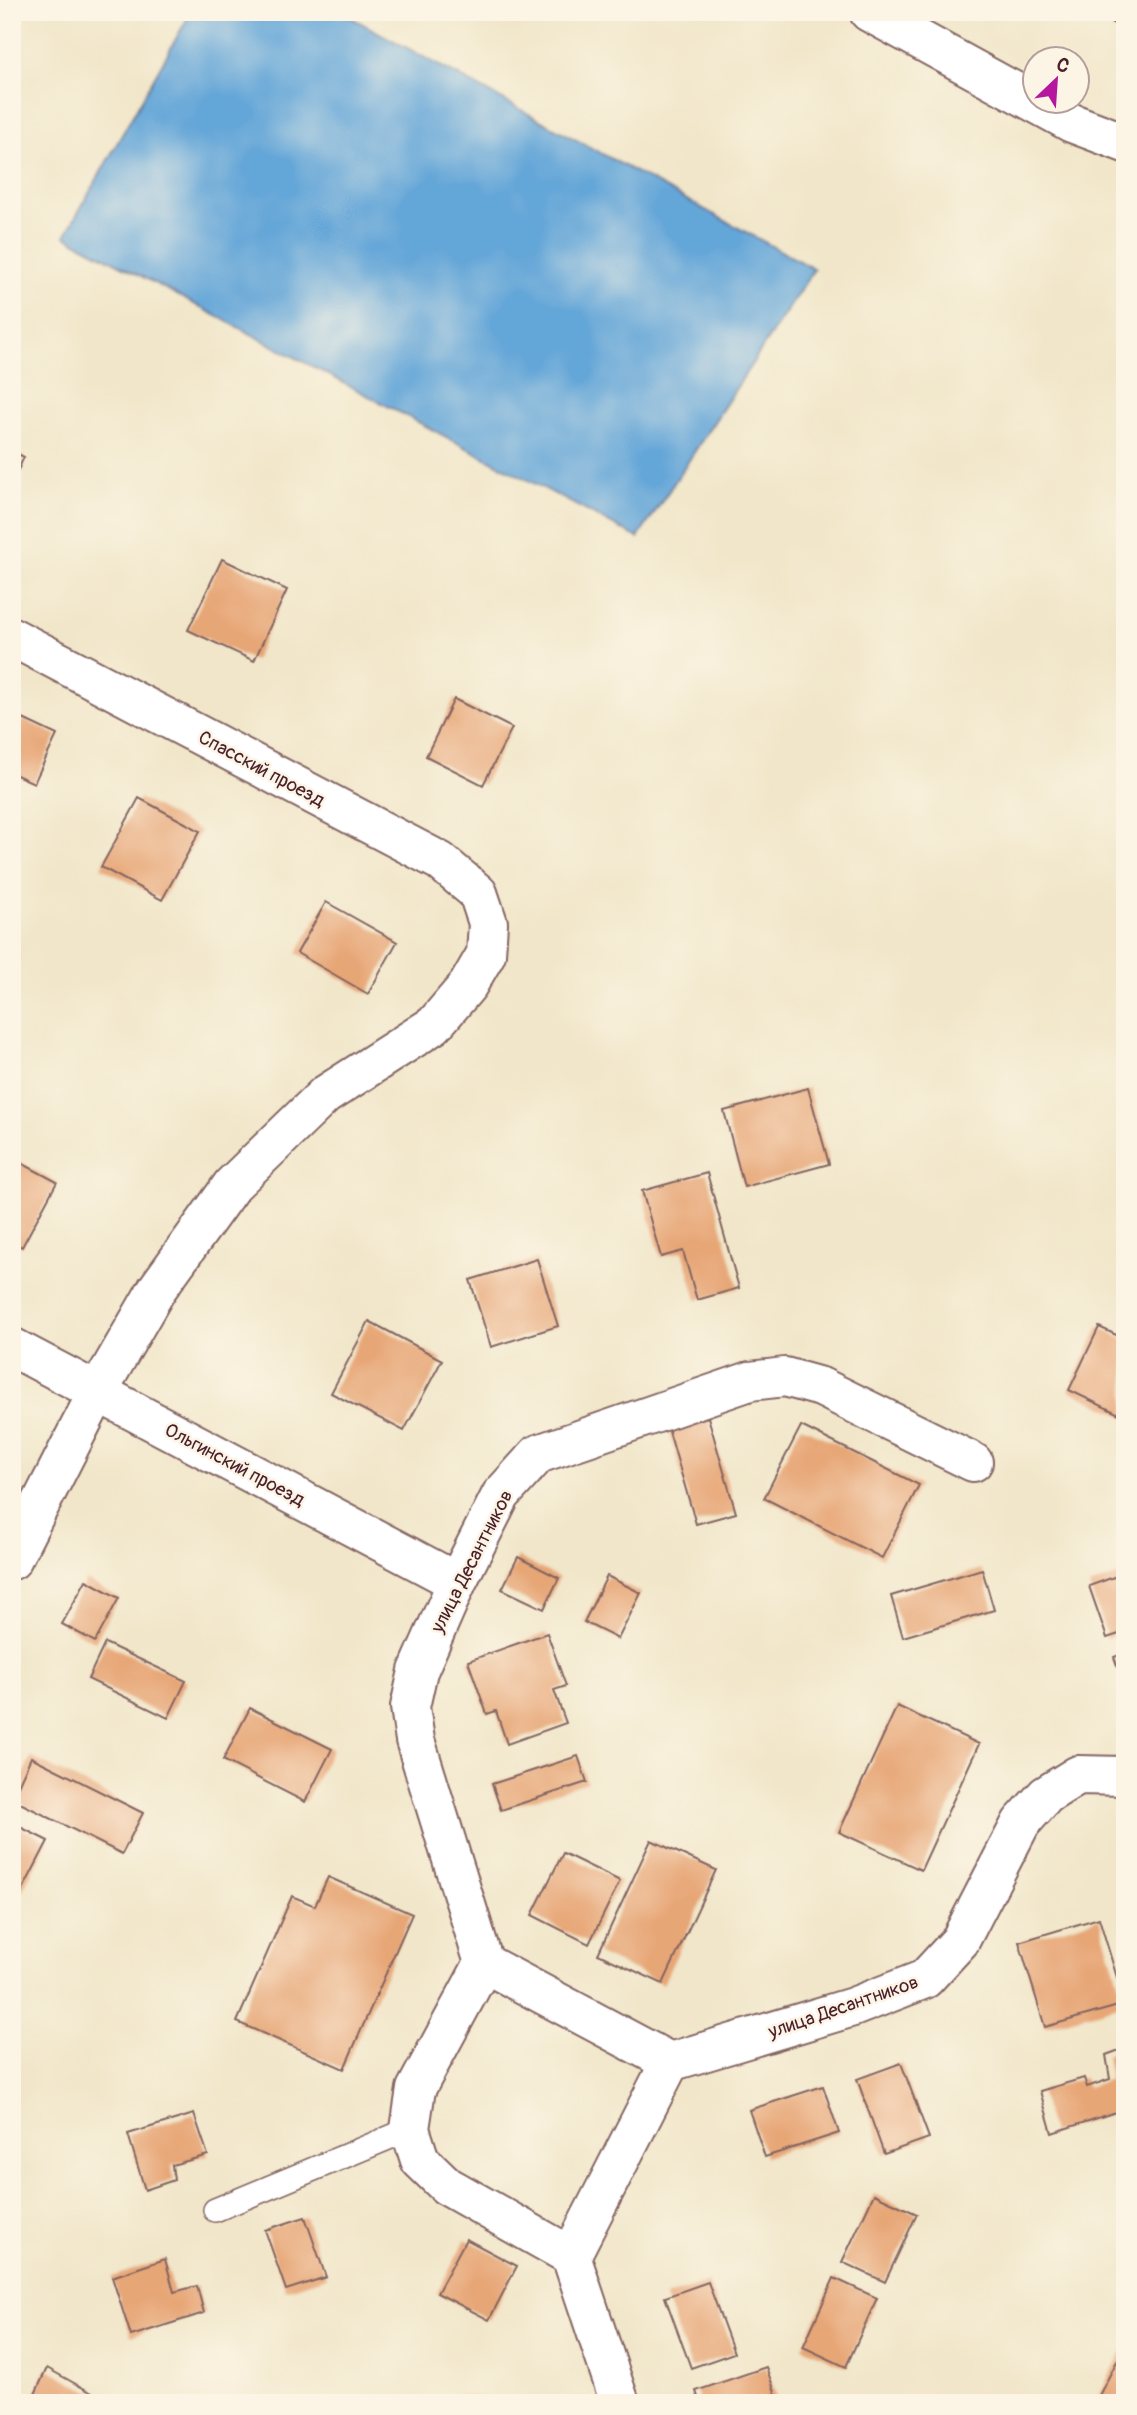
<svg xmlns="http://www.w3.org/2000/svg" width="1137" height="2415" viewBox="0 0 1137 2415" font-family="Pangolin,sans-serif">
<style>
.water{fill:#64a6d8;stroke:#576282;stroke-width:2}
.building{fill:#e7a676}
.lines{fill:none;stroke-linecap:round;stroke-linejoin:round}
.lane-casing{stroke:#846562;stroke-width:26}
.street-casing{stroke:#846562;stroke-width:42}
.lane{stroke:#fff;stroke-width:23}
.street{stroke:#fff;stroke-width:38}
.labels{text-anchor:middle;stroke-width:5;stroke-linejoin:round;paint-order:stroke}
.street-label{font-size:19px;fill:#4a1f2b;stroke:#fcf5e5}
</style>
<rect width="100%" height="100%" fill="#fcf5e5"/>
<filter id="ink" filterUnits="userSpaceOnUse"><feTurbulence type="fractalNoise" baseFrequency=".0143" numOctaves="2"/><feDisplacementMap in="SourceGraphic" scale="14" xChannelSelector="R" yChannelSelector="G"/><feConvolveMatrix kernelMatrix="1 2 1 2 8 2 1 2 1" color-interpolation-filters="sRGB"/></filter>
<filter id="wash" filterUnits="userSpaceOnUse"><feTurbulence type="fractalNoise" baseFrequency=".00686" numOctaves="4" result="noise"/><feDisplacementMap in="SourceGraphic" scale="28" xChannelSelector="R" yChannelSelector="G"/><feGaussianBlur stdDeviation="1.57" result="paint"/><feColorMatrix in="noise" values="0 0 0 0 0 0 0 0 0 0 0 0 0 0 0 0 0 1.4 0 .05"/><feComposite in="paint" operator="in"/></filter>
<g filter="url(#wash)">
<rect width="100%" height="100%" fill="#f1e6c9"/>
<polygon class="water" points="191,12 341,12 814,269 638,538 65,236"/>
<g id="blocks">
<g class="building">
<polygon points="1095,12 1125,12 1125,31"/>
<polygon points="12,451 24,457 12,483"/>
<polygon points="222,559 287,590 254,661 188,630"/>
<polygon points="454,699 512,728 483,785 426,756"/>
<polygon points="23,719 57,735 34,783 12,773 12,741"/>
<polygon points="139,798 200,831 162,900 101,867"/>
<polygon points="326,902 397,942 368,994 297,953"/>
<polygon points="808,1088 829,1164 744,1187 724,1111"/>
<polygon points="12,1158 57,1182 22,1247 12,1242"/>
<polygon points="707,1173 739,1288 697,1300 683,1251 661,1257 642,1191"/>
<polygon points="537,1259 558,1326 491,1347 470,1280"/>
<polygon points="369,1321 442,1360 404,1431 331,1393"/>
<polygon points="1099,1327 1125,1339 1125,1417 1069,1390"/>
<polygon points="708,1417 736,1513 696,1524 668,1428"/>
<polygon points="801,1426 919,1485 882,1558 764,1498"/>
<polygon points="518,1557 559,1578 544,1609 502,1589"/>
<polygon points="982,1569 994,1610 903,1637 891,1596"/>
<polygon points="1125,1573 1125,1632 1107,1638 1089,1586"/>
<polygon points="607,1576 641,1593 618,1639 584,1622"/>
<polygon points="86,1580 119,1598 95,1642 62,1624"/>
<polygon points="547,1633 566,1686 554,1690 566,1723 507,1744 496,1711 487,1714 468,1661"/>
<polygon points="105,1643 186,1681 168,1718 88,1679"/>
<polygon points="1125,1653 1125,1685 1124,1685 1114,1657"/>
<polygon points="897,1706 979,1744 921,1870 839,1832"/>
<polygon points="250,1708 332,1749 305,1802 223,1760"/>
<polygon points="578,1756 587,1782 501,1810 492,1784"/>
<polygon points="31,1757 143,1813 122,1854 12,1799"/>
<polygon points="12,1823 48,1841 18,1899 12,1896"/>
<polygon points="651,1840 716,1870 663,1984 598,1954"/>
<polygon points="563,1853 620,1881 589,1944 532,1915"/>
<polygon points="328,1877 412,1914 344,2069 237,2022 292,1896 315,1906"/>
<polygon points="1099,1918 1125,2004 1045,2027 1019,1942"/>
<polygon points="1125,2048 1125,2109 1052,2133 1040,2091 1084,2078 1087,2087 1110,2079 1106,2055"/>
<polygon points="901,2063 929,2138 884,2154 857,2079"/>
<polygon points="823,2086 839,2133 765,2157 749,2110"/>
<polygon points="194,2114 208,2155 172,2165 174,2180 145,2190 128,2134"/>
<polygon points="874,2194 917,2214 885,2282 842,2262"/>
<polygon points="305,2217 326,2277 286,2290 265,2230"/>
<polygon points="466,2239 517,2266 489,2320 437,2293"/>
<polygon points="165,2259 174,2292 197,2286 204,2313 131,2336 112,2277"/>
<polygon points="834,2278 877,2298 846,2367 803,2347"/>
<polygon points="708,2282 734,2353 691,2368 665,2297"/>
<polygon points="1125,2346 1125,2403 1095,2403"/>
<polygon points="766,2367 779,2403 700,2403 696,2391"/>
<polygon points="47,2368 110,2403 31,2403"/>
<polygon points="448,2395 542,2401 542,2403 448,2403"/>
</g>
</g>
</g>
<g filter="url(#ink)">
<use href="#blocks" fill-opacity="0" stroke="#846562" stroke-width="2"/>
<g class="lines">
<defs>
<polyline id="lane" points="215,2210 410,2129"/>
<g id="street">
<polyline points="869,12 1072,123 1125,143"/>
<polyline points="12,637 440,861 478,893 488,923 486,954 468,985 434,1025 325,1095 232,1185 157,1289 98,1391 12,1560"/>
<polyline points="12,1347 457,1582"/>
<polyline points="484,1963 670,2062"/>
<polyline points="571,2256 670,2062 853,2007 925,1979 960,1941 1021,1823 1046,1795 1078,1775 1125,1776"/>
<polyline points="620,2403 571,2256 447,2186 420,2160 410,2129 416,2089 484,1963 415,1740 410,1707 418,1671 457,1582 501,1495 538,1454 750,1381 785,1377 821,1387 973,1462"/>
</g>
</defs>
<use href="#lane" class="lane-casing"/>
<use href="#street" class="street-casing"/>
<use href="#lane" class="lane"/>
<use href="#street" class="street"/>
</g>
</g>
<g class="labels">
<g class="street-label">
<text transform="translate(262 768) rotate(28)" y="7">Спасский проезд</text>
<text transform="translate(235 1464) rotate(28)" y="7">Ольгинский проезд</text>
<text transform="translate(471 1561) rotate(-63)" y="7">улица Десантников</text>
<text transform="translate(843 2006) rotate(-19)" y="7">улица Десантников</text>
</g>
</g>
<rect width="1137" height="2415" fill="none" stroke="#fcf5e5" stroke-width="42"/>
<g transform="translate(1056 80) rotate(25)"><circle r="33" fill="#fcf5e5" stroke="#b59f9b" stroke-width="2"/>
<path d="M0-5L12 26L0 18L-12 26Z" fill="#b5179e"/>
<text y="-10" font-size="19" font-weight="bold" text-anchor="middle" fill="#4a1f2b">С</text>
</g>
</svg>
